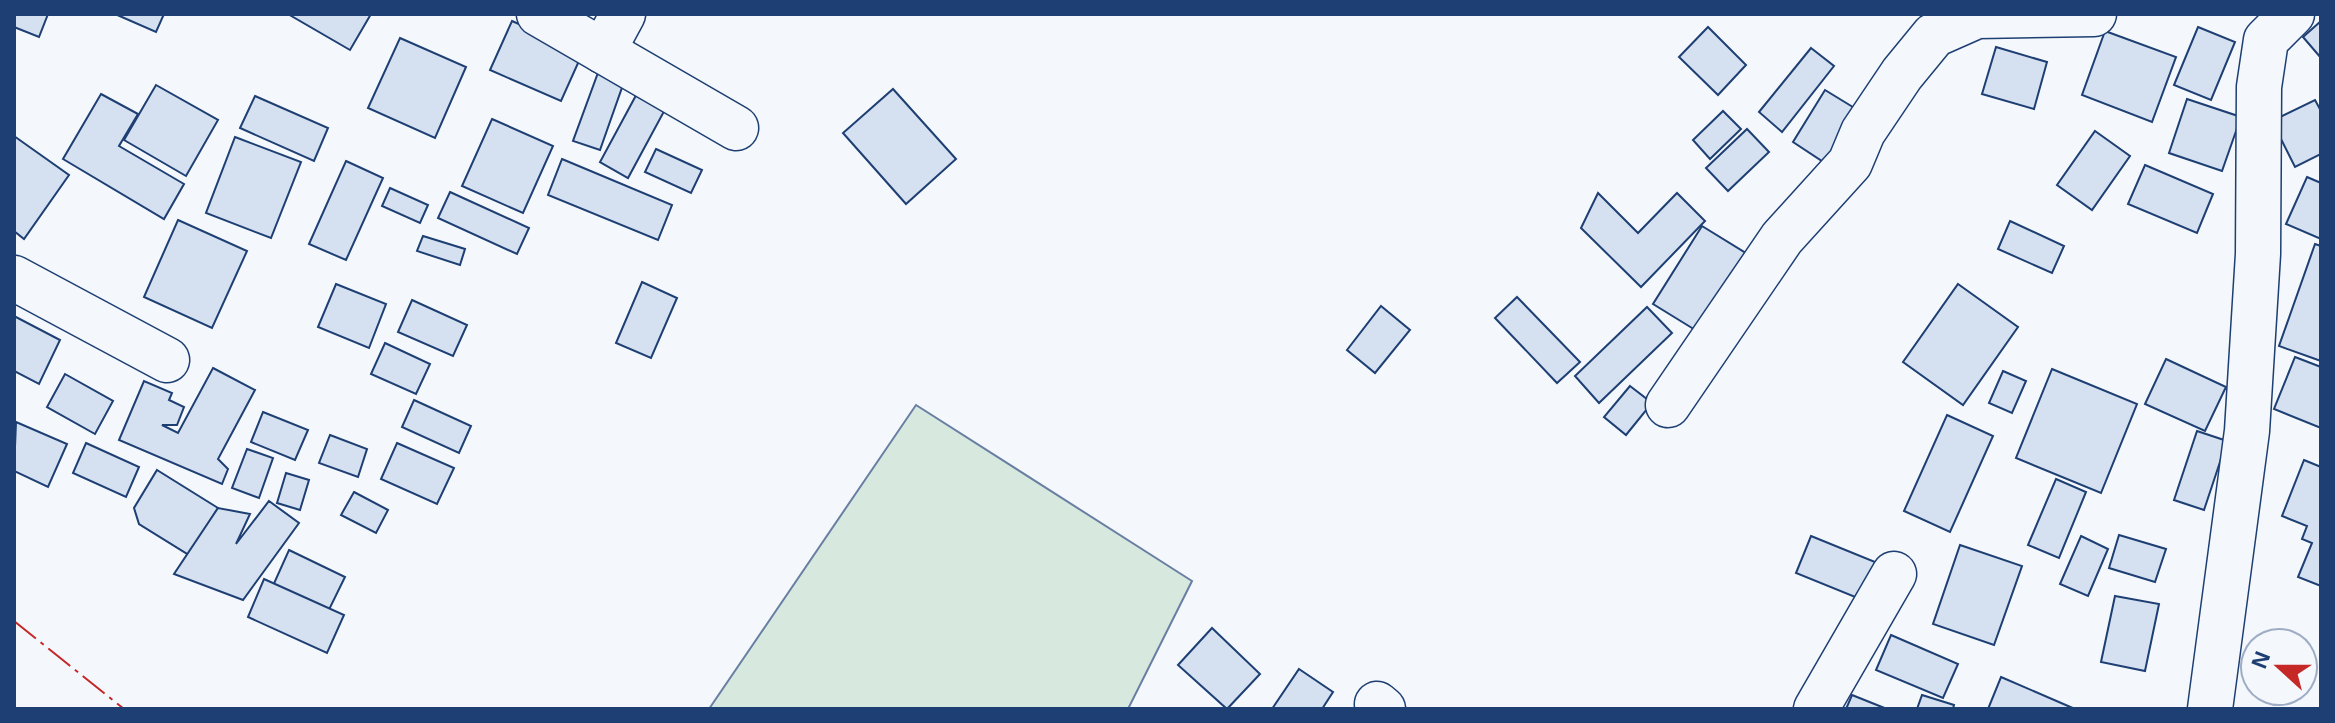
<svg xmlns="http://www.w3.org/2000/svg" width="2335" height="723" viewBox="0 0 2335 723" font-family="Helvetica,sans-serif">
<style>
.green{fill:#d7e8df;stroke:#687fa3;stroke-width:2}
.building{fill:#d5e0f0;stroke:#1d3f73;stroke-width:2}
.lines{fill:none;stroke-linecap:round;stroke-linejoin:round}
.minor-casing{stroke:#1d3f73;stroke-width:47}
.minor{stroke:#f4f7fb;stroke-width:44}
.power{stroke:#c62828;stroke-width:2;stroke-dasharray:28 6 4 6;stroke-linecap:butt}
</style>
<rect width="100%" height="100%" fill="#f4f7fb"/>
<polygon class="green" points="916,405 1192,581 1128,709 709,709"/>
<g class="building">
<polygon points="14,14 48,14 39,37 14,27"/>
<polygon points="115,14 164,14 156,32"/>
<polygon points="288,14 371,14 350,50"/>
<polygon points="512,21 583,52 561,101 490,70"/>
<polygon points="2321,21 2321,58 2303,37"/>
<polygon points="1708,27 1746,65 1718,95 1679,57"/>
<polygon points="2198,27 2235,42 2211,100 2174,85"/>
<polygon points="2105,31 2176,57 2152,122 2082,95"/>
<polygon points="400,38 466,67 435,138 368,108"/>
<polygon points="1996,47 2047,62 2034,109 1982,94"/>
<polygon points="1811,48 1834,66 1782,132 1759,112"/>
<polygon points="599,70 625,79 600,150 573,141"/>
<polygon points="156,85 218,120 186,176 124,140"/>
<polygon points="640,88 668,104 628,178 600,162"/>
<polygon points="893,89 956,159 906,204 843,133"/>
<polygon points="1825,90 1861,112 1828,165 1793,142"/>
<polygon points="101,94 138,114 119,146 184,184 164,219 63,159"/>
<polygon points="255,96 328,128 314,161 240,128"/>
<polygon points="2187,99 2241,117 2222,171 2169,153"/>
<polygon points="2315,100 2321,111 2321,154 2295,167 2272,121"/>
<polygon points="1723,111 1741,129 1710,159 1693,140"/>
<polygon points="492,119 553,146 523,213 462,186"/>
<polygon points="1747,129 1769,152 1728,191 1706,168"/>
<polygon points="2095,131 2130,156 2092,210 2057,185"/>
<polygon points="14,136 69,175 24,239 14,231"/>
<polygon points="235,137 301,162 271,238 206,213"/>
<polygon points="656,149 702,170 691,193 645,172"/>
<polygon points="562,159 672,205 658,240 548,195"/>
<polygon points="346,161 383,178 346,260 309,244"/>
<polygon points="2145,165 2213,194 2197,233 2128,204"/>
<polygon points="2307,177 2321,183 2321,239 2286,224"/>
<polygon points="390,188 428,205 420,223 382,206"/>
<polygon points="450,192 529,228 517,254 438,218"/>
<polygon points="1598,193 1638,233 1677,193 1705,221 1641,287 1581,228"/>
<polygon points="178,220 247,251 212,328 144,297"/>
<polygon points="2010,221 2064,246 2052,273 1998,249"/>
<polygon points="1702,226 1754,258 1705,336 1653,304"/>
<polygon points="423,236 465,249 460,265 417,251"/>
<polygon points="2315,244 2321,246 2321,361 2279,346"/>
<polygon points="642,282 677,298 651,358 616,343"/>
<polygon points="336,284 386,304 369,348 318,327"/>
<polygon points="1958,284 2018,327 1963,405 1903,362"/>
<polygon points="1517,297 1580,362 1557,383 1495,318"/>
<polygon points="412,300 467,325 453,356 398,332"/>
<polygon points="1381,306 1410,330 1375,373 1347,350"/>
<polygon points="1647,307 1672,333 1599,403 1575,376"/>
<polygon points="14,316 60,340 39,384 14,371"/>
<polygon points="385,343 430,364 416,394 371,374"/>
<polygon points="2295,357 2321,367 2321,428 2274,409"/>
<polygon points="2166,359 2226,387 2205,431 2145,404"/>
<polygon points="213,368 255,390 218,459 228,469 222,484 119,440 144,381 172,393 169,400 184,407 177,425 162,425 178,433"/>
<polygon points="2052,369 2137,404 2101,493 2016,458"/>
<polygon points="2003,371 2026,381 2012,413 1989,403"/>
<polygon points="65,374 113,401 95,434 47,407"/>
<polygon points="1630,386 1652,403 1626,435 1604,417"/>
<polygon points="414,400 471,426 459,453 402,427"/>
<polygon points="263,412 308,430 295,460 251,442"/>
<polygon points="1947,415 1993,436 1950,532 1904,511"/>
<polygon points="16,422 67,444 48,487 14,471"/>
<polygon points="2197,431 2227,441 2204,510 2174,500"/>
<polygon points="330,435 367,449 358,477 319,463"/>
<polygon points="86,443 139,467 126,497 73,473"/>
<polygon points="397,443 454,468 437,504 381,479"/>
<polygon points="247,449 273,458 259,498 232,488"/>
<polygon points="2304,460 2321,467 2321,586 2298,577 2312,543 2302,539 2307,526 2282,516"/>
<polygon points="157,470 218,508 189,555 139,524 134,508"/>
<polygon points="286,473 309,480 300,510 277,503"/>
<polygon points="2056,479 2086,492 2059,558 2028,545"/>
<polygon points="354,492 388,510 376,533 341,515"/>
<polygon points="269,501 299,523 243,600 174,574 218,508 250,514 236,544"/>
<polygon points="2119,535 2166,549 2155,582 2109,568"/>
<polygon points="1811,536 1880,564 1865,601 1796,573"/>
<polygon points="2081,536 2108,549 2088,596 2060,584"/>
<polygon points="1960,545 2022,566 1994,645 1933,624"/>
<polygon points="289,550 345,577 321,626 267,599"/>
<polygon points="264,579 344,615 327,653 248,617"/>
<polygon points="2115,596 2159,604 2145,671 2101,662"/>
<polygon points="1212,628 1260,674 1227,709 1178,665"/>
<polygon points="1891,635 1958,664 1943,698 1876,670"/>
<polygon points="1299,669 1333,692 1322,709 1272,709"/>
<polygon points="2001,677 2075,709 1988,709"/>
<polygon points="1852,695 1887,709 1846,709"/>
<polygon points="1922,695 1954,705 1953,709 1917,709"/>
</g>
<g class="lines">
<defs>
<g id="minor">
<polyline points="539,14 736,128"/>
<polyline points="603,51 623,14"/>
<polyline points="14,278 167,360"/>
<polyline points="1668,405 1782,238 1850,163 1863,132 1902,74 1934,35 1977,16 2094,14"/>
<polyline points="1377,704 1383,709"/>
<polyline points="1816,709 1894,574"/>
<polyline points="2210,709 2247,431 2258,254 2259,87 2266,40 2292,14"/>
</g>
</defs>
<use href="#minor" class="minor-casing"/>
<use href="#minor" class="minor"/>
<polyline class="power" points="14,621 124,709"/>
</g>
<rect width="2335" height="723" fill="none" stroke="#1d3f73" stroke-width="32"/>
<g transform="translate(2279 667) rotate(291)"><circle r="38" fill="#f4f7fb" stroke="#9eadc5" stroke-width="2"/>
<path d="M0-6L14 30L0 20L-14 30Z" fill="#c62828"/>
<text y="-12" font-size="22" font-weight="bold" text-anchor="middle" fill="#1d3f73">N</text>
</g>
</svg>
